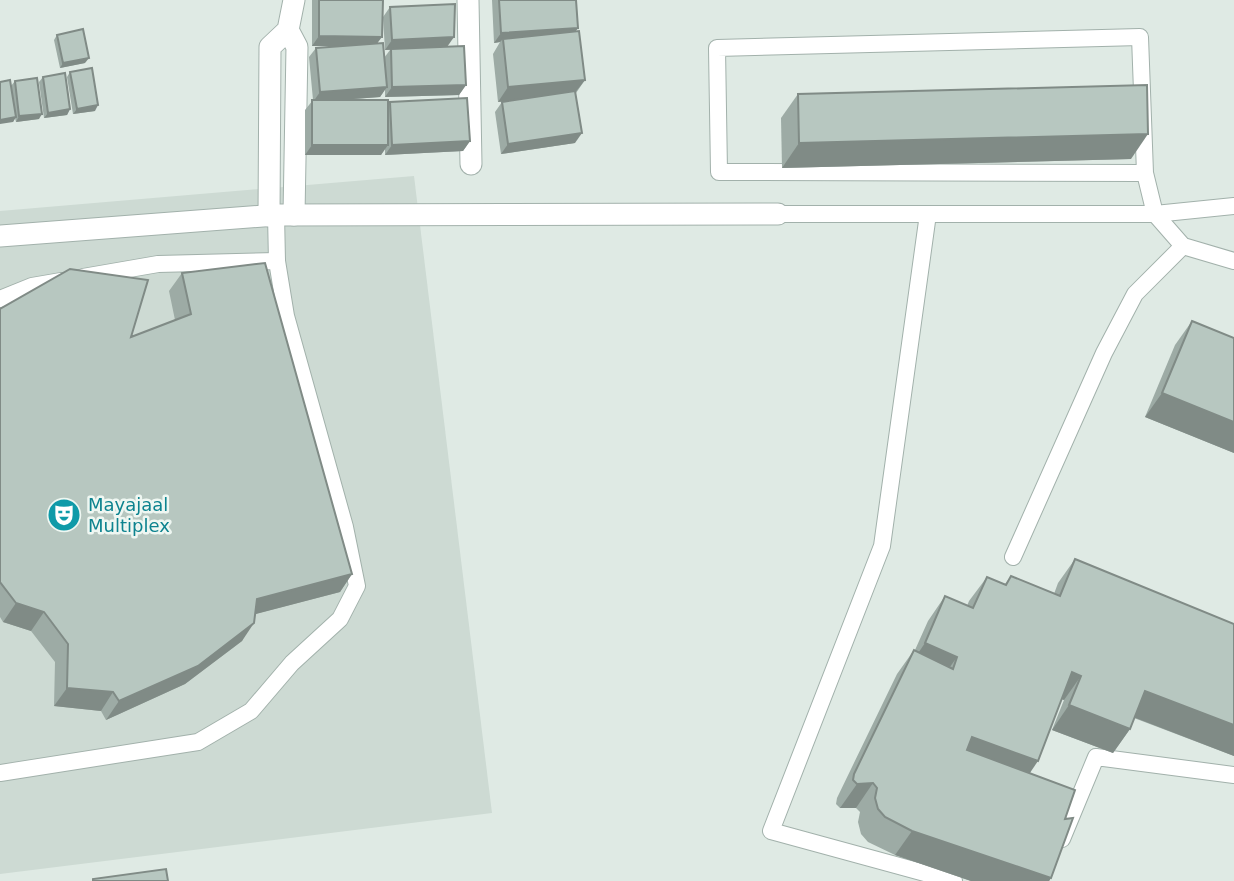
<svg xmlns="http://www.w3.org/2000/svg" width="1234" height="881" viewBox="0 0 1234 881" font-family="'DejaVu Sans',sans-serif">
<style>
.built{fill:#cddad3}
.lines{fill:none;stroke-linecap:round;stroke-linejoin:round}
.lane-casing{stroke:#a2b1ab;stroke-width:18}
.street-casing{stroke:#a2b1ab;stroke-width:23}
.lane{stroke:#fff;stroke-width:16}
.street{stroke:#fff;stroke-width:21}
.wall{fill:#9daba5}
.shaded-wall{fill:#808b86}
.building{fill:#b7c7c0;stroke:#808b86;stroke-width:2}
.labels{text-anchor:middle;stroke-width:5;stroke-linejoin:round;paint-order:stroke}
.culture-label{font-size:18px;fill:#0d838f;stroke:#eff7f2;text-anchor:start}
</style>
<rect width="100%" height="100%" fill="#dfeae4"/>
<polygon class="built" points="414,176 492,813 0,874 0,211"/>
<g class="lines">
<defs>
<g id="lane">
<polyline points="1145,173 719,172 717,48 1140,37 1145,173 1155,214 1183,246 1234,261"/>
<polyline points="778,214 1155,214 1234,206"/>
<polyline points="928,214 882,546 771,831 954,881"/>
<polyline points="276,215 277,261"/>
<polyline points="0,299 32,286 61,281"/>
<polyline points="1013,557 1104,353 1135,294 1183,246"/>
<polyline points="0,773 198,742 251,711 292,663 340,619 357,586 345,527 286,316 277,261 158,264 83,277"/>
<polyline points="1062,839 1096,757 1234,775"/>
</g>
<g id="street">
<polyline points="468,0 471,164"/>
<polyline points="288,30 297,47 294,215"/>
<polyline points="269,216 270,47 288,30 294,0"/>
<polyline points="0,236 276,215 778,214"/>
</g>
</defs>
<use href="#lane" class="lane-casing"/>
<use href="#street" class="street-casing"/>
<use href="#lane" class="lane"/>
<use href="#street" class="street"/>
</g>
<g class="wall">
<polygon points="312,0 383,0 378,43 384,58 390,50 385,50 383,17 390,7 447,46 466,85 459,95 385,97 385,89 380,97 341,100 388,106 390,102 470,141 463,151 385,155 385,148 381,155 305,155 305,110 313,100 309,57 316,48 334,46 312,46"/>
<polygon points="492,0 576,0 575,32 585,80 576,93 575,143 501,154 495,112 502,102 522,99 498,102 493,54 500,42 494,43"/>
<polygon points="57,35 85,63 60,68 54,40"/>
<polygon points="70,72 95,111 73,114 67,77"/>
<polygon points="43,77 70,109 67,115 44,118 39,82"/>
<polygon points="15,81 39,119 16,122 15,118 13,122 13,98 11,86"/>
<polygon points="798,94 1131,159 782,168 781,118"/>
<polygon points="182,273 352,574 340,592 255,614 242,641 185,684 106,720 101,711 54,706 55,662 31,631 3,622 0,617 0,309 131,337 175,320 169,291"/>
<polygon points="1192,321 1234,338 1234,453 1145,417 1175,345"/>
<polygon points="1075,559 1234,624 1234,756 1134,718 1130,729 1113,753 1052,730 1064,700 1061,699 1030,773 1065,819 1051,878 1049,881 971,881 895,855 868,842 861,834 858,822 860,812 856,808 840,808 836,804 837,798 897,674 914,650 915,650 928,621 945,596 967,606 969,601 987,577 1005,584 1011,576 1054,594 1058,583"/>
</g>
<g class="shaded-wall">
<polygon points="578,28 571,38 503,39 500,42 494,43 501,33"/>
<polygon points="319,36 382,37 375,46 312,46"/>
<polygon points="454,37 447,47 385,50 392,40"/>
<polygon points="89,58 85,63 60,68 63,63"/>
<polygon points="585,80 574,94 498,102 508,87"/>
<polygon points="466,85 459,95 385,97 392,87"/>
<polygon points="387,87 380,97 313,102 320,92"/>
<polygon points="98,105 95,111 73,114 77,109"/>
<polygon points="70,109 67,115 44,118 48,113"/>
<polygon points="42,114 39,119 16,122 19,116"/>
<polygon points="16,117 13,122 0,124 0,120"/>
<polygon points="582,133 575,143 501,154 508,144"/>
<polygon points="1148,134 1131,159 782,168 799,143"/>
<polygon points="470,141 463,151 385,155 392,145"/>
<polygon points="312,145 388,145 381,155 305,155"/>
<polygon points="1162,393 1234,422 1234,453 1145,417"/>
<polygon points="352,574 340,592 244,617 257,599"/>
<polygon points="16,603 44,612 31,631 3,622"/>
<polygon points="254,623 242,641 185,684 106,720 119,701"/>
<polygon points="925,643 957,657 940,681 908,668"/>
<polygon points="1072,672 1081,676 1064,700 1055,696"/>
<polygon points="67,688 113,692 101,711 54,706"/>
<polygon points="1145,691 1234,725 1234,756 1128,715"/>
<polygon points="1069,705 1130,729 1113,753 1052,730"/>
<polygon points="972,737 1038,761 1021,786 955,761"/>
<polygon points="873,783 856,808 840,808 857,784"/>
<polygon points="912,831 1051,878 1049,881 971,881 895,855"/>
</g>
<g class="building">
<polygon points="319,0 383,0 382,37 319,36"/>
<polygon points="499,0 576,0 578,28 501,33"/>
<polygon points="455,4 454,37 392,40 390,7"/>
<polygon points="83,29 89,58 63,63 57,35"/>
<polygon points="579,31 585,80 508,87 503,39"/>
<polygon points="383,43 387,87 320,92 316,48"/>
<polygon points="464,46 466,85 392,87 391,49"/>
<polygon points="92,68 98,105 77,109 70,72"/>
<polygon points="65,73 70,109 48,113 43,77"/>
<polygon points="37,78 42,114 19,116 15,81"/>
<polygon points="10,80 16,117 0,120 0,82"/>
<polygon points="1147,85 1148,134 799,143 798,94"/>
<polygon points="575,91 582,133 508,144 502,102"/>
<polygon points="467,98 470,141 392,145 390,102"/>
<rect x="312" y="100" width="76" height="45"/>
<polygon points="265,263 352,574 257,599 254,623 198,666 119,701 113,692 67,688 68,644 44,612 16,603 0,582 0,309 70,269 148,280 131,337 191,314 182,273"/>
<polygon points="1192,321 1234,338 1234,422 1162,393"/>
<polygon points="1075,559 1234,624 1234,725 1145,691 1130,729 1069,705 1081,676 1072,672 1038,761 972,737 967,750 1075,790 1065,819 1073,818 1051,878 912,831 885,817 878,809 875,798 877,788 873,783 857,784 853,780 854,774 914,650 953,669 957,657 925,643 945,596 973,608 987,577 1006,585 1011,576 1060,596"/>
<polygon points="166,869 168,881 93,881 93,879"/>
</g>
<defs>
<symbol id="theatre-disc" viewBox="-11 -11 22 22"><circle r="9.5" fill="#0f9aa8" stroke="#eff7f2"/><path d="M-5-5.5Q0-4 5-5.5V0Q5 5 0 6Q-5 5-5 0ZM-3.3-2.5H-1v1.5H-3.3ZM1-2.5H3.3v1.5H1ZM-2.8 1Q0 5.5 2.8 1Z" fill="#fff"/></symbol>
</defs>
<g fill-rule="evenodd">
<use href="#theatre-disc" x="45" y="496" width="38" height="38"/>
</g>
<g class="labels">
<g class="culture-label">
<text x="88" y="511">Mayajaal<tspan x="88" dy="21">Multiplex</tspan></text>
</g>
</g>
</svg>
